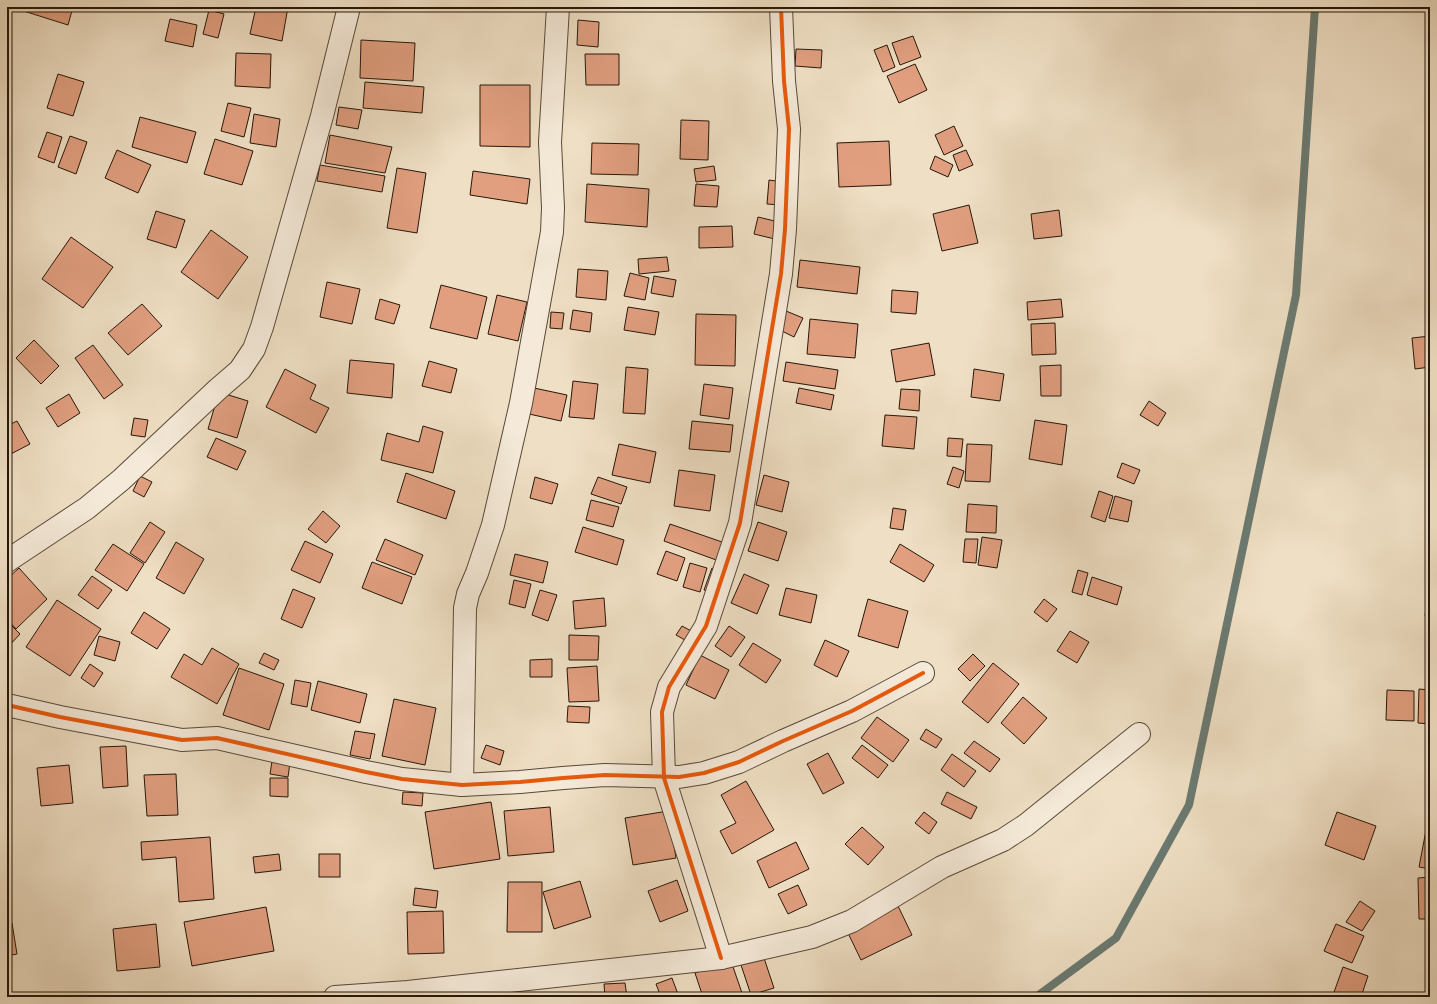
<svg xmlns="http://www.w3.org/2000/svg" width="1437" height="1004" viewBox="0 0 1437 1004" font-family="'IM FELL Double Pica',serif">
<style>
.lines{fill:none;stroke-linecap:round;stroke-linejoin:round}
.stream{stroke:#6b7a71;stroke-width:8}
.building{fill:#e19f80;stroke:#251709}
.minor-casing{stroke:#584938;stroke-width:24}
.minor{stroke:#f5ead9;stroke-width:22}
.cycleway-casing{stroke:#f5ead9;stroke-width:6}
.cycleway{stroke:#e8590c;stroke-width:4}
</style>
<rect width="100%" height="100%" fill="#efdfc4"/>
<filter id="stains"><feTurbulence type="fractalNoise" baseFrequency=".005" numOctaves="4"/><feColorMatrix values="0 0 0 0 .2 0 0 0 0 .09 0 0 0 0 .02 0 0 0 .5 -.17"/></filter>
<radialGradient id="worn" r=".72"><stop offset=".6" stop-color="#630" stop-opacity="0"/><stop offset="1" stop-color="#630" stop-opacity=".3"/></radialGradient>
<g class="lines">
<polyline class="stream" points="1036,997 1116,938 1189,805 1296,295 1315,7"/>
</g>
<g class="building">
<polygon points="11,7 73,7 68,25"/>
<polygon points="256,7 288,7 282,41 250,34"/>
<polygon points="209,10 224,14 218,38 203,34"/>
<polygon points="170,19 197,25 193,47 165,41"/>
<polygon points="578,20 599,22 598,47 577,45"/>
<polygon points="913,36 921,57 900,65 892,43"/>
<polygon points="361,40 415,43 413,81 360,78"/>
<polygon points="887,45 895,67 883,72 874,50"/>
<polygon points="796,49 822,50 821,68 795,66"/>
<polygon points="236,53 271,54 270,88 235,86"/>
<polygon points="585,54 619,54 619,85 586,85"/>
<polygon points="915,64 927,90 899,103 887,76"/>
<polygon points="58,74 84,82 73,116 47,108"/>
<polygon points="365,82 424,87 422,113 363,108"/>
<polygon points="480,85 530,85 530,147 480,146"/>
<polygon points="228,103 251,108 244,137 221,131"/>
<polygon points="339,107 362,110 358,129 336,125"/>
<polygon points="254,114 280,119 276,147 250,143"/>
<polygon points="140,117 196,132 187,163 132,147"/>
<polygon points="681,120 709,121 708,160 680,159"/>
<polygon points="954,126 963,146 944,155 935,135"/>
<polygon points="47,132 62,137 54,163 38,157"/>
<polygon points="330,135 392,147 385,173 325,163"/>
<polygon points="70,136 87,142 76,174 58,167"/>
<polygon points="215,139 253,151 242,185 204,174"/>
<polygon points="889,141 891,185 839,187 837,143"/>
<polygon points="592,143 639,144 638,175 591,174"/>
<polygon points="117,150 151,165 138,193 105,178"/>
<polygon points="966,150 973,165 959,171 953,155"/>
<polygon points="935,156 953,165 948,177 930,169"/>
<polygon points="320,165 385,176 382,192 317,181"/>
<polygon points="714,166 716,180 696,182 694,169"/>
<polygon points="397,168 426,173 417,233 387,228"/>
<polygon points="473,171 530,179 527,204 470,195"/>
<polygon points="769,180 783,182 781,205 767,204"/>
<polygon points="587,184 649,189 647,227 585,222"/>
<polygon points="696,184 719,186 717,207 694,206"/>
<polygon points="969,205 978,243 942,251 933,214"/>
<polygon points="1059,210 1062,236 1034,239 1031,214"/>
<polygon points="156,211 185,220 176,248 147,239"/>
<polygon points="758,217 783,223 779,240 754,234"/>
<polygon points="732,226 733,247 699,248 699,227"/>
<polygon points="211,230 248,257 218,299 181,272"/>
<polygon points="71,237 113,267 83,308 42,279"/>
<polygon points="667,257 669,271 639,274 638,259"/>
<polygon points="800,260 860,267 857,294 797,287"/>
<polygon points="578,269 608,271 606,300 576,297"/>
<polygon points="630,273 649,278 645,300 624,296"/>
<polygon points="654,276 676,280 673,297 651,293"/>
<polygon points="327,282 360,289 352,324 320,317"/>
<polygon points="441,285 487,297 477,339 430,328"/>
<polygon points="892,290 918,292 916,314 891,312"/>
<polygon points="497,295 527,302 518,341 488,334"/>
<polygon points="380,299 400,305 394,324 375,319"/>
<polygon points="1061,299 1063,317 1028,320 1027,302"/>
<polygon points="142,304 162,326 128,355 108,333"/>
<polygon points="628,307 659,312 655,335 624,330"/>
<polygon points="573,310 592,313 590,332 570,329"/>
<polygon points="786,311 803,318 794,337 778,329"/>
<polygon points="551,312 564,313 562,329 550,328"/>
<polygon points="696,314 736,315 735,366 695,365"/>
<polygon points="810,319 858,324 855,358 807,354"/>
<polygon points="1055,323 1056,354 1032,355 1031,324"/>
<polygon points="1430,336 1430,367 1415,369 1412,338"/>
<polygon points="34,340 59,366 41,384 16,358"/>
<polygon points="929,343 935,375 896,382 891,350"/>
<polygon points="93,345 123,385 104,399 75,358"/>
<polygon points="350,360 394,364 392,398 347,393"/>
<polygon points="429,361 457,369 451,393 422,386"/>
<polygon points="786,362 838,370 835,389 783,381"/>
<polygon points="1061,365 1061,396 1041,396 1040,366"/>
<polygon points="626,367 648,369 645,414 623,413"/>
<polygon points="285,369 316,385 310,399 329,408 316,433 266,407"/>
<polygon points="974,369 1004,374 1000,401 971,397"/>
<polygon points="573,381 598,384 594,419 569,417"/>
<polygon points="704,384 733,388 729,419 700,415"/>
<polygon points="534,388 567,395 561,421 529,414"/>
<polygon points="799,388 834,395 831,410 796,403"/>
<polygon points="901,389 920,390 919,411 899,409"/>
<polygon points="219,392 248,401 237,438 208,429"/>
<polygon points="69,394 80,413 58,427 46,408"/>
<polygon points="1149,401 1166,413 1158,426 1140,415"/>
<polygon points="885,415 917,417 914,449 882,446"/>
<polygon points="134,418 148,420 145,437 131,435"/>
<polygon points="1035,420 1067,425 1062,465 1029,459"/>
<polygon points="17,421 30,444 7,456 7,426"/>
<polygon points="692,421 733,425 730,452 689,449"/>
<polygon points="423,426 443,432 433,473 381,460 387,433 419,442"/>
<polygon points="216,438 246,451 237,470 207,457"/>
<polygon points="948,438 963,439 961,457 947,456"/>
<polygon points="619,444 656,452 650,483 612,475"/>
<polygon points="967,444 992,445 990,482 965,481"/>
<polygon points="1122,463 1140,470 1134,484 1117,477"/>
<polygon points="953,467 964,471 959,488 947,484"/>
<polygon points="679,470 715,475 710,511 674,506"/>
<polygon points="406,473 455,491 446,519 397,502"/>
<polygon points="764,475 789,482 782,512 756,505"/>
<polygon points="140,476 152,482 144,497 133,491"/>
<polygon points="535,477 558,484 552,504 530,498"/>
<polygon points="598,477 627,487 621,504 591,494"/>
<polygon points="1099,491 1113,496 1105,522 1091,517"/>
<polygon points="1115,496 1132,501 1128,522 1109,518"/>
<polygon points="591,500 619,507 613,527 586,520"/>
<polygon points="968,504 997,506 996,533 966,532"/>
<polygon points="893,508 906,510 903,530 890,528"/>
<polygon points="323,511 340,526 326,543 308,529"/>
<polygon points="150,522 165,532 145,563 130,553"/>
<polygon points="758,522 787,532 778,561 748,551"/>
<polygon points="670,524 725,543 719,561 664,541"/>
<polygon points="583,527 624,540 617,565 575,552"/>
<polygon points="982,537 1002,540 997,568 978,565"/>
<polygon points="385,539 423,555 415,575 376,560"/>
<polygon points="965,539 978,539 976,563 963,562"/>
<polygon points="305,541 333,554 320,583 291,570"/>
<polygon points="176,542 204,559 184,594 156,578"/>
<polygon points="113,544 144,564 127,591 95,570"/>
<polygon points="900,544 934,565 924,582 890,562"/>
<polygon points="666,551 685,558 677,581 657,574"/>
<polygon points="515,554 548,562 543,583 510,575"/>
<polygon points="372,562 412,577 402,604 362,588"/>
<polygon points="690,563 707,568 700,592 683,587"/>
<polygon points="19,568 47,599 16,629 7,619 7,579"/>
<polygon points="712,568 717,570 709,592 704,590"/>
<polygon points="1078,570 1088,573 1082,595 1072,592"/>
<polygon points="744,574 769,585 757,614 731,603"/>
<polygon points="92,576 112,590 98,609 78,595"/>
<polygon points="1092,577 1122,587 1117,605 1087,595"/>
<polygon points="514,580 531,584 525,608 509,604"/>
<polygon points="786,588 817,595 811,623 779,615"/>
<polygon points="293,589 315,598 302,628 281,619"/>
<polygon points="540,590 557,595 548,621 532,615"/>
<polygon points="604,598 606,626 575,629 573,601"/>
<polygon points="868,599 908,611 898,648 858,636"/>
<polygon points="1044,599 1057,609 1047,622 1034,612"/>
<polygon points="57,600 101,629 70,676 26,647"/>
<polygon points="144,612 170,629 157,649 131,633"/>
<polygon points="1430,613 1430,638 1425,614"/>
<polygon points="7,621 20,634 7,648"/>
<polygon points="682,626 697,634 692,644 676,635"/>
<polygon points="729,626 745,637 731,657 715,646"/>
<polygon points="1070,631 1089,642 1077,663 1057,651"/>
<polygon points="569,635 599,636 598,660 569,660"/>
<polygon points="99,636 120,642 115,661 94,655"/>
<polygon points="825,640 849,651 837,677 814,665"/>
<polygon points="753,643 781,660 766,683 739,665"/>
<polygon points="212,648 239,664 217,704 171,677 184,654 202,665"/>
<polygon points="264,653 279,660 274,670 259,663"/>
<polygon points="973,654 985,666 970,681 958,669"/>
<polygon points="700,655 729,670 715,699 686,685"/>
<polygon points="552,659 552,677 530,677 530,660"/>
<polygon points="993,663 1019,684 988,723 962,702"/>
<polygon points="90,664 103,673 94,687 81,678"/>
<polygon points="597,666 599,701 569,702 567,668"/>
<polygon points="239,668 284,684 269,730 223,715"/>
<polygon points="295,680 311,683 307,707 291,704"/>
<polygon points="318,681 367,694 360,723 311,710"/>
<polygon points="1419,689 1430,690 1430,724 1418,723"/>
<polygon points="1387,690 1414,691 1414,721 1386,720"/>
<polygon points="1023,697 1047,718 1024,744 1001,723"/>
<polygon points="394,699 436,708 425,765 382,756"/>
<polygon points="568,706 590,707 589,723 567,722"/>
<polygon points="877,717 909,740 893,762 861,738"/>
<polygon points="926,729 942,739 936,748 920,739"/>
<polygon points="355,731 375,734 370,759 350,755"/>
<polygon points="974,741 1000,759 990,772 964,753"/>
<polygon points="486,745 504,751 500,765 481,758"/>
<polygon points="862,745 888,765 878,778 852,758"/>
<polygon points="126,746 128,786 103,788 100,747"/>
<polygon points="828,753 844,783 823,794 807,764"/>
<polygon points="952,754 976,771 964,787 941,770"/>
<polygon points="272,761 290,763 288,777 270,774"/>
<polygon points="69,765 73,803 41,806 37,768"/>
<polygon points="176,774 178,815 147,816 144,775"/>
<polygon points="270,778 288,778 288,797 270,796"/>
<polygon points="746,781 774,830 732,854 720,831 736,823 721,795"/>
<polygon points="403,792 423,793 422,806 402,804"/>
<polygon points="947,792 977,807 971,819 941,804"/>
<polygon points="491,802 500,859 434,869 425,812"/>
<polygon points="550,807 554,852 508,856 504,811"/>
<polygon points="668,811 676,858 633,865 625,818"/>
<polygon points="924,812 937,822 929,834 915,823"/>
<polygon points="1337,812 1376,826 1364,860 1325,845"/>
<polygon points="1427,825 1430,826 1430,869 1419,867"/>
<polygon points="862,827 884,847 868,865 845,844"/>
<polygon points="210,837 214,899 179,902 176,857 142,860 141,842"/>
<polygon points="796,842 809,869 769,888 757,861"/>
<polygon points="279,854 281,870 255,873 253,857"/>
<rect x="319" y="854" width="21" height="23"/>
<polygon points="1430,877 1430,919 1419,919 1418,878"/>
<polygon points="677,880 688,911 660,922 648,891"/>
<polygon points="580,881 591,917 554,929 543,892"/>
<polygon points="508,882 542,882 542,932 507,932"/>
<polygon points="798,885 807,905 788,914 778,894"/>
<polygon points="415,888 438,891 436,908 413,905"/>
<polygon points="1360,901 1375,911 1362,931 1346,922"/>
<polygon points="898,906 912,935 861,960 847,931"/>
<polygon points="266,907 274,951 192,966 184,922"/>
<polygon points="443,911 444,953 408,954 407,912"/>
<polygon points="12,923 17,954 7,956 7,924"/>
<polygon points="156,924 160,967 117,971 113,929"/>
<polygon points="1336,924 1364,936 1352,963 1324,951"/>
<polygon points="763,955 774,988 751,995 740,962"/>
<polygon points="731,961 742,993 729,997 703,997 695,973"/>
<polygon points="1343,967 1368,976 1361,997 1339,997 1333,995"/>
<polygon points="672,978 679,997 661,997 656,984"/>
<polygon points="625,983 627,997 605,997 604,984"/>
<polygon points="1419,992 1424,997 1414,997"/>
</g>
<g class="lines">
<defs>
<g id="minor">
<polyline points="7,561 87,508 121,480 218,389 240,370 254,349 262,327 322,116 349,7"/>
<polyline points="7,705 60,717 182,740 217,738 366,772 402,779 462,785 520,782 563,778 605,775 679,777 704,773 739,762 783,741 852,711 923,673"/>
<polyline points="462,785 465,608 468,594 477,573 493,525 521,403 552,232 553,208 550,142 558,7"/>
<polyline points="721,958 664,778 662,712 669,687 706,626 740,523 781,274 785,229 789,129 784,81 781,7"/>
<polyline points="335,997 408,992 721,958 812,937 852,921 942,867 1003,840 1026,825 1139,734"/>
</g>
</defs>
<use href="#minor" class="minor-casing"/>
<use href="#minor" class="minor"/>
<defs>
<g id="cycleway">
<polyline points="7,705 60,717 182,740 217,738 366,772 402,779 462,785 520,782 563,778 605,775 679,777 704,773 739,762 783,741 852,711 923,673"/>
<polyline points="721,958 664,778 662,712 669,687 706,626 740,523 781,274 785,229 789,129 784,81 781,7"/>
</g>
</defs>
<use href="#cycleway" class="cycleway-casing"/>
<use href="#cycleway" class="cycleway"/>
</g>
<rect width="1437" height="1004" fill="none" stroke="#efdfc4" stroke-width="24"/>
<rect x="8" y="8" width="1421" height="988" fill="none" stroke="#251709" stroke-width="2"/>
<rect x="12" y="12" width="1413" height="980" fill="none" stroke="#251709"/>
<rect width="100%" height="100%" filter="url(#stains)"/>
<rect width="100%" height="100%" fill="url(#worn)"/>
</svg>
